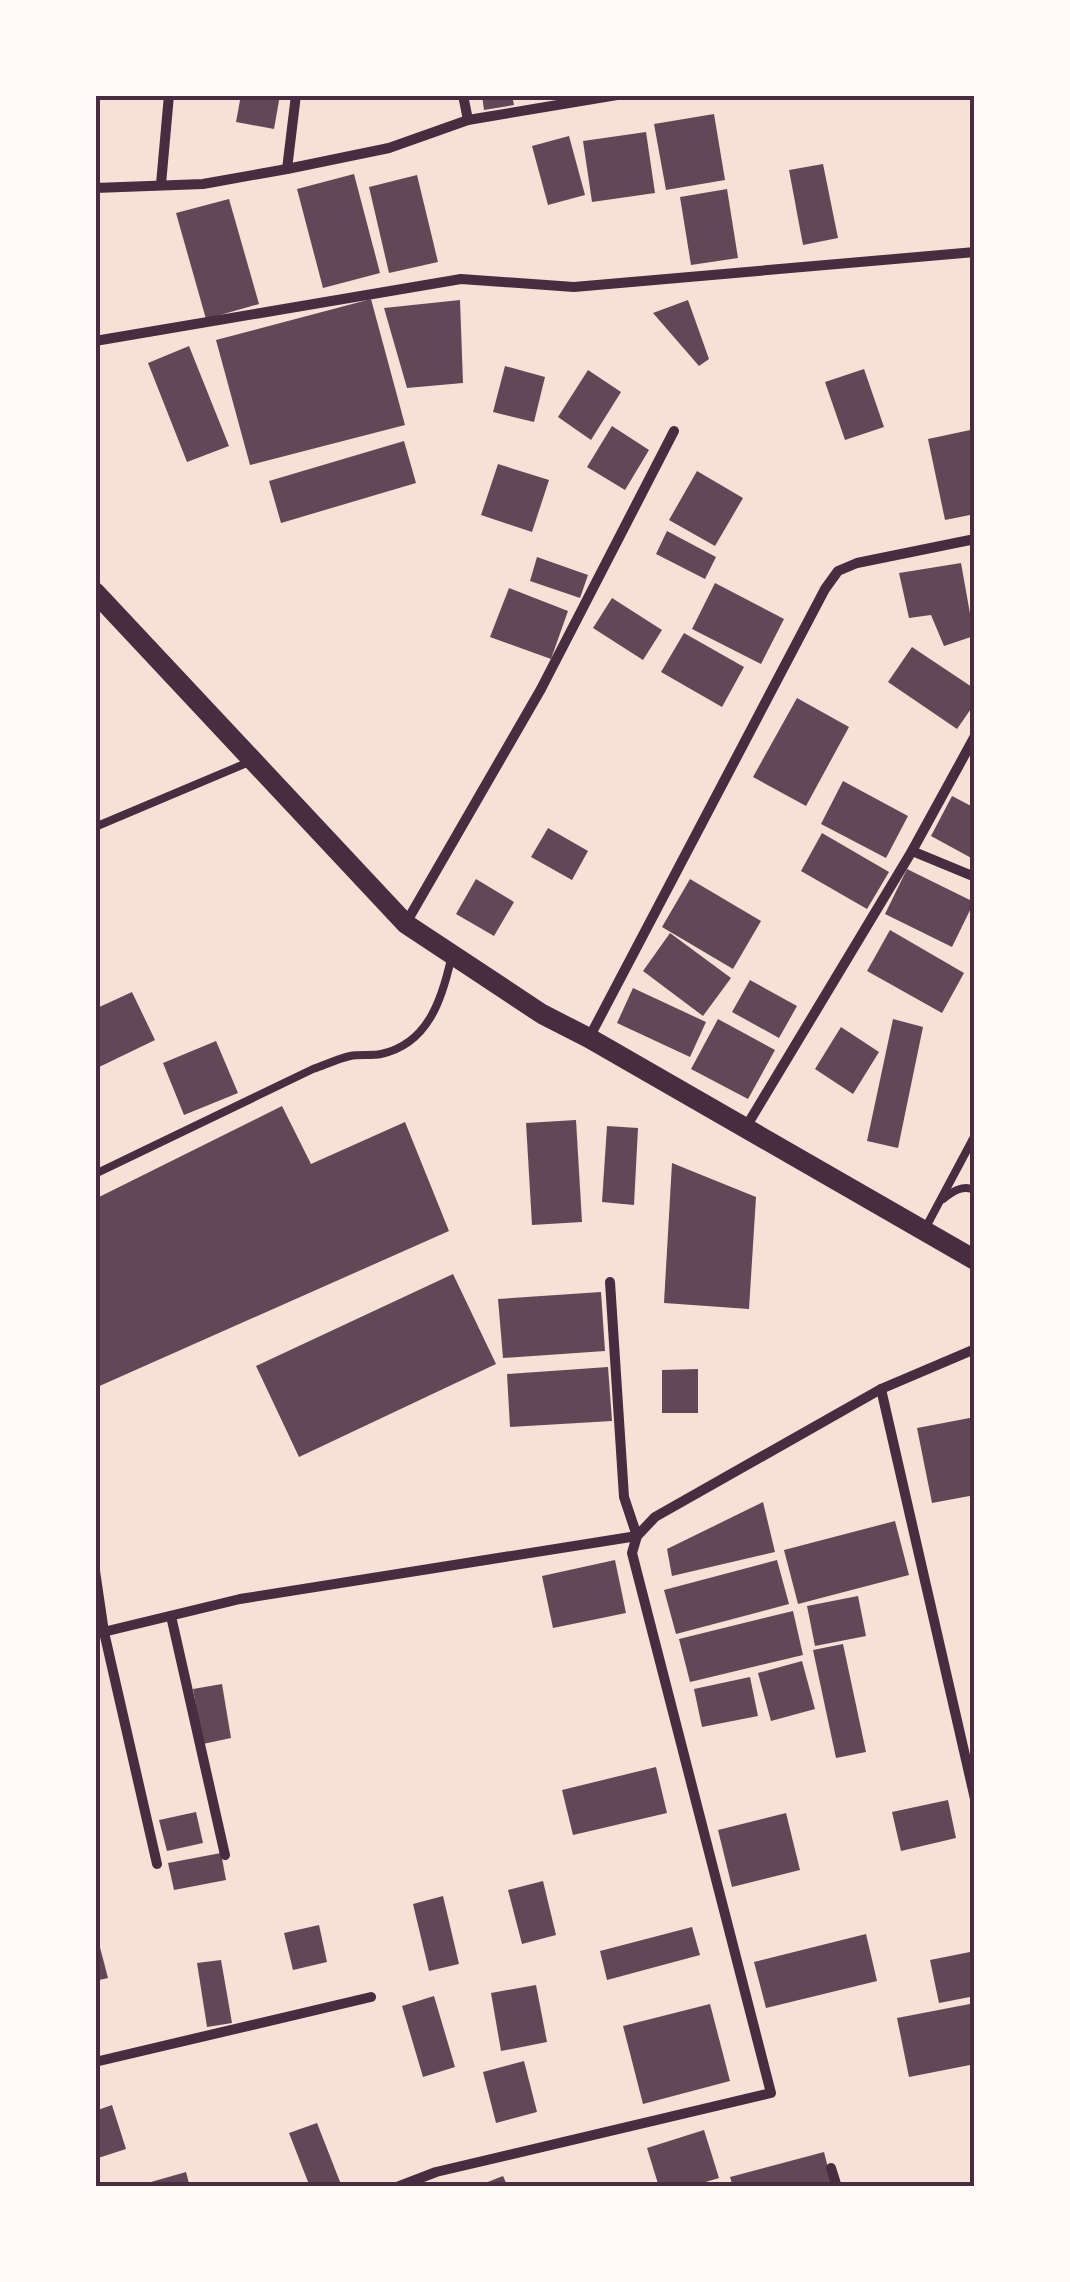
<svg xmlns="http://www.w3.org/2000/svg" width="1070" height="2282" viewBox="0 0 1070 2282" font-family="Raleway,sans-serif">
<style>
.building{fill:#644757}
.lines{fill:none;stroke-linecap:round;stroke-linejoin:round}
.service{stroke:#4a2c40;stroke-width:8}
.minor{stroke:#4a2c40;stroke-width:10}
.secondary{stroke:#4a2c40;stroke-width:20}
.neatline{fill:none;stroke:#4a2c40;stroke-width:4}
</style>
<rect width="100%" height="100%" fill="#f7e1d7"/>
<g class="building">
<polygon points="241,95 280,95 274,129 236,122"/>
<polygon points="482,95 512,95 514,105 484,110"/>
<polygon points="714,114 725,180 666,190 654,124"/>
<polygon points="646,132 655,193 592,202 583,141"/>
<polygon points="569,136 585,195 548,205 532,146"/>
<polygon points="823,164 838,238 803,245 789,170"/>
<polygon points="354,174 380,273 323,288 297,189"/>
<polygon points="417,175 438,262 389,273 369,187"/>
<polygon points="727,189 738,258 691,265 680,197"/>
<polygon points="229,199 259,304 206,319 176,213"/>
<polygon points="371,299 405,425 250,465 216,340"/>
<polygon points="460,300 463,383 407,388 384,308"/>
<polygon points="688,300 709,359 699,366 653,313"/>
<polygon points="189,346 229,446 187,462 148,363"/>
<polygon points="505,366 545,377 534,422 493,412"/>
<polygon points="864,369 884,427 845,440 825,382"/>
<polygon points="588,370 621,392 591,440 558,417"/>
<polygon points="612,426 649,450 625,490 587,467"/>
<polygon points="975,429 975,514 945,520 928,439"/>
<polygon points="404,441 416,483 281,523 269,481"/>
<polygon points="498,464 549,480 532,532 481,515"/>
<polygon points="697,471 743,498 715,546 669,520"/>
<polygon points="667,531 716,557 705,579 656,554"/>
<polygon points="537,557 588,575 580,598 530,581"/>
<polygon points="961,563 974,636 944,646 931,615 909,618 899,573"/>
<polygon points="715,583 784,619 761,664 692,629"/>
<polygon points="509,588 568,611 551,659 490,637"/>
<polygon points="612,598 662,630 643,660 593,628"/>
<polygon points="684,633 744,667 722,707 661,672"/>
<polygon points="912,647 975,689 975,703 957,729 888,682"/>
<polygon points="797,698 849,727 806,806 753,777"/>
<polygon points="843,781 908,816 886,858 821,824"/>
<polygon points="952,796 975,808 975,860 931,836"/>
<polygon points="548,828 588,851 572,880 531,857"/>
<polygon points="822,833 889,872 867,909 801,871"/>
<polygon points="907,869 974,902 952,947 885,914"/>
<polygon points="476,879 514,902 494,936 456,914"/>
<polygon points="690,879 761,921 733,969 662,927"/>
<polygon points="890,930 964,973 942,1013 867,971"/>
<polygon points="670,933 731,978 703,1016 643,971"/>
<polygon points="750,980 797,1006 779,1038 732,1012"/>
<polygon points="633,988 706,1022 690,1057 617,1023"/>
<polygon points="132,992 155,1040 95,1069 95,1009"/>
<polygon points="718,1019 775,1050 748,1099 691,1069"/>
<polygon points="893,1019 923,1027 898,1148 867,1141"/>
<polygon points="841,1027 879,1052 853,1094 815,1069"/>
<polygon points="216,1041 238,1093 184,1115 163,1063"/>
<polygon points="282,1106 311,1164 405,1122 449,1231 95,1388 95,1199"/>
<polygon points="576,1120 582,1222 532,1225 526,1123"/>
<polygon points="607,1126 638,1128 634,1205 602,1202"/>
<polygon points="672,1163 756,1197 749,1309 664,1303"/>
<polygon points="453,1274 496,1364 299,1457 256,1366"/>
<polygon points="601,1292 605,1351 503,1358 498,1299"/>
<polygon points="608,1367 612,1421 510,1427 507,1374"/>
<polygon points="698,1369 698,1413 662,1413 662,1370"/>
<polygon points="975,1417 975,1495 932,1503 917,1428"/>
<polygon points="763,1502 775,1552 672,1576 667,1549"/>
<polygon points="895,1521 909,1575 798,1604 784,1550"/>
<polygon points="615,1560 626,1613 553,1628 542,1576"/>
<polygon points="777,1560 789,1604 676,1634 664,1590"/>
<polygon points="858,1596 866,1636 815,1646 807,1606"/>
<polygon points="793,1611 803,1655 690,1682 679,1639"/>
<polygon points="843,1644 866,1752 836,1758 813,1650"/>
<polygon points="802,1661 815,1709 771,1721 758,1673"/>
<polygon points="750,1677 758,1716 702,1727 694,1689"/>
<polygon points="222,1684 231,1738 203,1744 193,1689"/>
<polygon points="656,1767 667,1813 573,1835 562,1790"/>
<polygon points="948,1800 956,1838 901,1851 892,1812"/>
<polygon points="196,1812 203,1843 167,1851 159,1820"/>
<polygon points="786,1813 800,1870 732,1887 718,1830"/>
<polygon points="221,1853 226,1880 174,1890 168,1863"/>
<polygon points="543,1881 556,1935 522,1944 508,1890"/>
<polygon points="443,1896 459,1964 429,1971 413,1904"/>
<polygon points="319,1925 327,1962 293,1970 284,1933"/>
<polygon points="692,1927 700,1955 607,1980 600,1951"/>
<polygon points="96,1932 108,1978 95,1981 95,1933"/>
<polygon points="866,1934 877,1981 766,2008 754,1962"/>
<polygon points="975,1951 975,1996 939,2003 930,1960"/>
<polygon points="221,1960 232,2023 207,2027 197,1963"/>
<polygon points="536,1985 547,2042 501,2051 491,1993"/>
<polygon points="434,1996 455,2067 423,2077 402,2006"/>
<polygon points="975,2003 975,2064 909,2077 897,2018"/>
<polygon points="710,2004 730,2081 643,2104 623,2026"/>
<polygon points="524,2061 537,2112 496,2123 483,2072"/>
<polygon points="112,2105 126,2149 95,2159 95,2111"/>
<polygon points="317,2123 342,2187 310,2187 289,2133"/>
<polygon points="704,2130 719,2178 689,2187 659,2187 647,2148"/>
<polygon points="824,2152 833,2187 733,2187 730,2177"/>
<polygon points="186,2172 190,2187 153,2187 151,2182"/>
<polygon points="503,2176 508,2187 475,2187"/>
</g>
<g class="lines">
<g class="service">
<polyline points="95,827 249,762"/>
<path d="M95,1174L313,1069C325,1065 337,1059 350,1056C360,1054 371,1056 381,1054C428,1044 442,999 451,959"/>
<path d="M943,1199C952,1192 963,1184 975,1190"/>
<polyline points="926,1227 975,1135"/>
</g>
<g class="minor">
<polyline points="463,95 468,120"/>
<polyline points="287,169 296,95"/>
<polyline points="161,184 169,95"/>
<polyline points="95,188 203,184 287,169 389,148 468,120 617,95"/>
<polyline points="95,341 461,279 574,287 975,252"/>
<polyline points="912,851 975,877"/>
<polyline points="406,923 541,689 674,431"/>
<polyline points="589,1038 825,589 838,571 857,563 975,539"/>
<polyline points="746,1127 912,851 975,736"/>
<polyline points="881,1389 975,1799"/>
<polyline points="95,1571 104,1632 157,1864"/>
<polyline points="171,1616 225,1855"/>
<polyline points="95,1634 240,1599 637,1536 624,1497 610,1282"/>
<polyline points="95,2062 371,1997"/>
<polyline points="831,2168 837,2187"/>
<polyline points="397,2187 436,2172 771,2093 632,1553 637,1536 655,1517 881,1389 975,1349"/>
</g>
<polyline class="secondary" points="95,592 406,924 542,1014 589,1038 975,1260"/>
</g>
<rect width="1070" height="2282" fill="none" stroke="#fffaf5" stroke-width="195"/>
<rect x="98" y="98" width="874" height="2086" class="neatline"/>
</svg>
